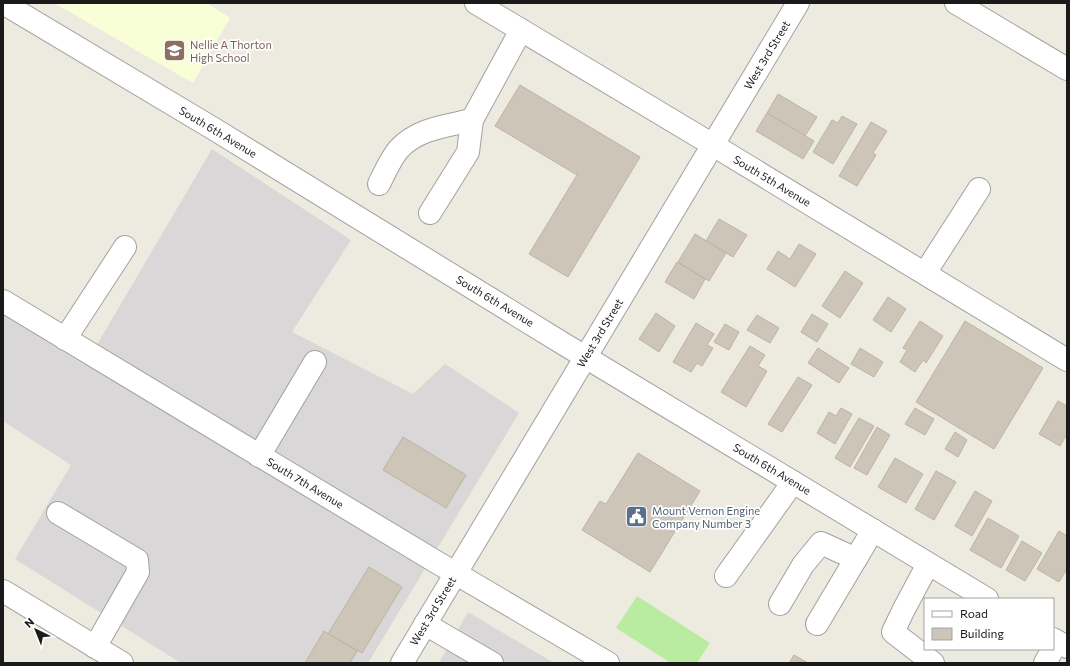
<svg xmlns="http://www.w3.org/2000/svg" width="1070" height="666" viewBox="0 0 1070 666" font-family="Commissioner,sans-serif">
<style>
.residential{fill:#d9d7d7}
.education{fill:#f8ffd6}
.grass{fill:#b9eba1}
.building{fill:#ccc5b8;stroke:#bfb3a1}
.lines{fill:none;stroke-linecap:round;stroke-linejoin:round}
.minor-casing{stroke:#a1a1a1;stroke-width:24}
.minor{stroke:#fff;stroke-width:22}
.labels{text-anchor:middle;stroke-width:3.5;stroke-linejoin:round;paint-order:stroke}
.education-label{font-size:11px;fill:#785e54;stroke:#fff;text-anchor:start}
.street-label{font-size:11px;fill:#1a1a1a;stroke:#fff}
.service-label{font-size:11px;fill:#4e5e75;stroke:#fff;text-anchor:start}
</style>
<rect width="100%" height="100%" fill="#edebdf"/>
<g class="residential">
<polygon points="212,149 351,240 292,332 413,394 445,364 519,413 368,663 181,663 15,559 71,465 3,421 3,315 85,365"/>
<polygon points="468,612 554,663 439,663"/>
</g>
<polygon class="education" points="54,3 207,3 230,18 193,83"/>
<polygon class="grass" points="637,596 710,643 697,663 671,663 616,628"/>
<g class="building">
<polygon points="520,85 640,157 568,277 529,254 577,175 495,126"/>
<polygon points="778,94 817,117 805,136 767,113"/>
<polygon points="767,113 814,141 803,159 756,131"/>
<polygon points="842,116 857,124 833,164 813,152 832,120 838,123"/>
<polygon points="871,122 887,131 873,153 876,155 857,186 839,176"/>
<polygon points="719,219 747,235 733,257 706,241"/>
<polygon points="695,234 726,253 709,281 678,262"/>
<polygon points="799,244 816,254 795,287 767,269 778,251 790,259"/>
<polygon points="677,262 705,279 694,299 665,282"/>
<polygon points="845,271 863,283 840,318 822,306"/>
<polygon points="888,297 906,309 891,332 873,320"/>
<polygon points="656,313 675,326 659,352 639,339"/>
<polygon points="812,314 828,324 817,342 801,332"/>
<polygon points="757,315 779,328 770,343 747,330"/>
<polygon points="920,321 943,336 926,363 923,360 915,372 900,362 907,350 903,348"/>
<polygon points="965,321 1043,368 994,449 916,402"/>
<polygon points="696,323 714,334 707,345 713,348 702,366 697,363 691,372 673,362"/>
<polygon points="725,324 739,332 729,350 714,342"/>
<polygon points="750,346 765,355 758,366 767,371 746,407 721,392"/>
<polygon points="818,348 849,368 839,383 808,363"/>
<polygon points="860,348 883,362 874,377 851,364"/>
<polygon points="798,377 812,385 782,432 768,424"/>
<polygon points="1058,401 1067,406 1067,434 1060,446 1039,434"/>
<polygon points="841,408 852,414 835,444 817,433 829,412 836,416"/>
<polygon points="915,408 934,419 925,435 905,424"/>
<polygon points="859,418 874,426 850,467 835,458"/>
<polygon points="877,427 890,435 867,475 854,468"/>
<polygon points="955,432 967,440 958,457 945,449"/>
<polygon points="403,437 466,475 446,508 383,470"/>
<polygon points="638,453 700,491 650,572 582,530 600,501 606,504"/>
<polygon points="895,458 923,474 906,503 878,487"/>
<polygon points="936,471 956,482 934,520 915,509"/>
<polygon points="975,491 992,501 972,536 955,526"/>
<polygon points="988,518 1019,536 1001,568 970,550"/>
<polygon points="1059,531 1067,536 1067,569 1059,582 1037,569"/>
<polygon points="1022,541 1042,553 1025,581 1006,570"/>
<polygon points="369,567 402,587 362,653 328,634"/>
<polygon points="324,631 357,651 350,663 305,663"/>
<polygon points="794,655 808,663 789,663"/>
</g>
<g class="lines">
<defs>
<g id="minor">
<polyline points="3,3 214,129 567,346 987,599"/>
<polyline points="476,3 713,145 1067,360"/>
<polyline points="956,3 1067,69"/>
<path d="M379,184C384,174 391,158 399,149C417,129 446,126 472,120"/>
<polyline points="430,213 468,152 472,120 521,30"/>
<polyline points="925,273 979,189"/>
<polyline points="3,301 438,563 608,663"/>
<polyline points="65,339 125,247"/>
<polyline points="259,456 315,362"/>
<polyline points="58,513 137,560 138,572 95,647"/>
<polyline points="928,564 903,611 893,632 933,663"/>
<polyline points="726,576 793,482"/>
<polyline points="3,591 122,663"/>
<polyline points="780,604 803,565 821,543 856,559"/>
<polyline points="425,624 492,663"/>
<polyline points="817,624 873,530"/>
<polyline points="1053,639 1067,647"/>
<polyline points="402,663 798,3"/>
<polyline points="1045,663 1053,649"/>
</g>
</defs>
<use href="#minor" class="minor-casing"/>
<use href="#minor" class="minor"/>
</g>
<defs>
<symbol id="school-square" viewBox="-11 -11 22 22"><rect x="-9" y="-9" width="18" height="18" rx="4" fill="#8d6e63" stroke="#fff"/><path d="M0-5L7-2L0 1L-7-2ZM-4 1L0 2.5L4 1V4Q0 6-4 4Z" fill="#fff"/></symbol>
<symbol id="civic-square" viewBox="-11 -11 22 22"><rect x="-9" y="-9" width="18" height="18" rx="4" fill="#5c6f8a" stroke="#fff"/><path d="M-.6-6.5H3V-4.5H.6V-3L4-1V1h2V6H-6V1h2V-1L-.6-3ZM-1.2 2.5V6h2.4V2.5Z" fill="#fff"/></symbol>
</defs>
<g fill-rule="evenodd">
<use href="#school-square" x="162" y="38" width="25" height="25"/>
<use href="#civic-square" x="624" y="504" width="25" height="25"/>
</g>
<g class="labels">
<g class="education-label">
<text x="190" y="49">Nellie A Thorton<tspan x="190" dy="13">High School</tspan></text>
</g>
<g class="street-label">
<text transform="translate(767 55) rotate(-59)" y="4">West 3rd Street</text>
<text transform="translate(218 132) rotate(31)" y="4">South 6th Avenue</text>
<text transform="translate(772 181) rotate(31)" y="4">South 5th Avenue</text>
<text transform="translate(495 301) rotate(31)" y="4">South 6th Avenue</text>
<text transform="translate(600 333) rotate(-59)" y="4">West 3rd Street</text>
<text transform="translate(772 469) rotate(31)" y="4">South 6th Avenue</text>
<text transform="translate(305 483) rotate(31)" y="4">South 7th Avenue</text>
<text transform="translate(433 611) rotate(-59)" y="4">West 3rd Street</text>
</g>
<g class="service-label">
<text x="652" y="515">Mount Vernon Engine<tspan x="652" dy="13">Company Number 3</tspan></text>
</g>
</g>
<rect width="1070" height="666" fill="none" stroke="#1a1a1a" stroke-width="8"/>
<rect x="924" y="598" width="130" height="52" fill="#ffffff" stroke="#a3a3a3"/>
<rect x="932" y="611" width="20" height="6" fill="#ffffff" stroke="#a3a3a3"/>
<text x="960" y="618" font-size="12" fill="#1a1a1a">Road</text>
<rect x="932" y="628" width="20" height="12" fill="#ccc5b8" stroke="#a3a3a3"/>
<text x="960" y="638" font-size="12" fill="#1a1a1a">Building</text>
<g transform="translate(36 630) rotate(317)" stroke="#ffffff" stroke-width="3" paint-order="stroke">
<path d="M0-3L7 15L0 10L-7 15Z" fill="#1a1a1a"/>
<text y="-6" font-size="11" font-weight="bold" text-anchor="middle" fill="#1a1a1a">N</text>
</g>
</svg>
